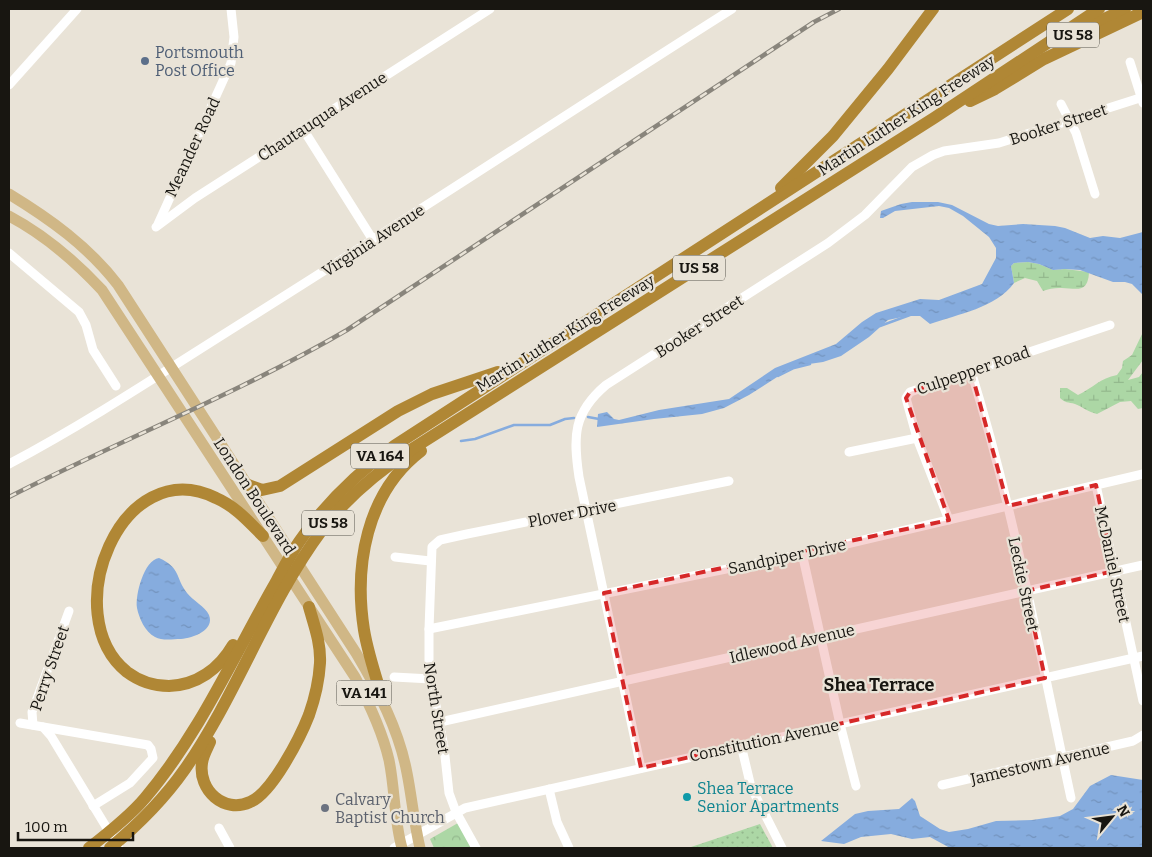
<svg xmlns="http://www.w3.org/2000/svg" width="1152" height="857" viewBox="0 0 1152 857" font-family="Bitter,serif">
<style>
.grass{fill:url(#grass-dots)}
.wetland{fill:url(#wetland-marsh)}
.park{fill:url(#park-crowns)}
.water{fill:url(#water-ripples)}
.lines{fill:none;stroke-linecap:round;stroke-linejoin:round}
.stream{stroke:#86acde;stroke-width:2.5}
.minor{stroke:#fff;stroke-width:9}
.major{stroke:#d0b786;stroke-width:11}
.highway{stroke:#b08735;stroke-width:12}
.rail-casing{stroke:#89857c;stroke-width:4.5}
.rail{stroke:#e9e3d7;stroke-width:2.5;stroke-dasharray:8;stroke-linecap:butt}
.marked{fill:#d62828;fill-opacity:0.2;stroke:#d62828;stroke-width:4;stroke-dasharray:10 6;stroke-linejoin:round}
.service-dot{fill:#5c6f8a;stroke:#e9e3d7;stroke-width:2}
.culture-dot{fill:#0f9aa8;stroke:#e9e3d7;stroke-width:2}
.worship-dot{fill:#6b7280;stroke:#e9e3d7;stroke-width:2}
.labels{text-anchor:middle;stroke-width:4.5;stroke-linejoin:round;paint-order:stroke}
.shield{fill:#e9e3d7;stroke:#57544c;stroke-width:1}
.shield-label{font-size:15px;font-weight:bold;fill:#181611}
.service-label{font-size:16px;fill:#4e5e75;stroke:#e9e3d7;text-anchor:start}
.street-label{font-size:16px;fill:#181611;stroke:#e9e3d7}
.culture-label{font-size:16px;fill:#0d838f;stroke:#e9e3d7;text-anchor:start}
.worship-label{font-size:16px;fill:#5b616d;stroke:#e9e3d7;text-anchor:start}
.neighbourhood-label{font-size:18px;font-weight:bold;fill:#181611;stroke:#e9e3d7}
</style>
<defs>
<pattern id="grass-dots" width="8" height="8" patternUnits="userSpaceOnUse" patternTransform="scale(1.25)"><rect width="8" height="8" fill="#acd7a5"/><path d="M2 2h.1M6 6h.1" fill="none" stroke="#93b88d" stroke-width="1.8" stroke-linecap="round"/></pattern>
<pattern id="wetland-marsh" width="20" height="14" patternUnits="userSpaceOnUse" patternTransform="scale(1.25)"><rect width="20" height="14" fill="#acd7a5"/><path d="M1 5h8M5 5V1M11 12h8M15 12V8" fill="none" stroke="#93b88d"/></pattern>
<pattern id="park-crowns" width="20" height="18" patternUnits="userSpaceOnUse" patternTransform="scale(1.25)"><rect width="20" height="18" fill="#acd7a5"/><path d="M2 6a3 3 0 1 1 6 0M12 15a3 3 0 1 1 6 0" fill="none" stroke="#93b88d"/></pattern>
<pattern id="water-ripples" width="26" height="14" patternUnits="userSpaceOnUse" patternTransform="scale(1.25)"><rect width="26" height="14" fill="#86acde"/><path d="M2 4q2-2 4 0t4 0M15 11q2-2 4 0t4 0" fill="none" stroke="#7393bd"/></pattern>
</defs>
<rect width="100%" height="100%" fill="#e9e3d7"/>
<polygon class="grass" points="760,824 773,848 688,848"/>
<g class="wetland">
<path d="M1028,262L1039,264L1053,270L1065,269L1089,272C1088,296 1074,287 1059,288C1054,288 1048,289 1043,291L1037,281L1025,278L1014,283L1011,266L1014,263Z"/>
<path d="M1143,332V360L1128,380L1139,377L1143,372V408L1138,409L1131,401L1120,402L1097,414C1088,412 1083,407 1075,404C1068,402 1065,403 1060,398V388H1067L1078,395C1093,388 1100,378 1117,375L1122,368L1123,361L1132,355Z"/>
</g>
<polygon class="park" points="458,823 472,848 434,848 430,839"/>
<g class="water">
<path d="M912,202H938L952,205L989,224L998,226L1023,224L1055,226L1065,228L1090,238L1103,236L1120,238L1143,232V295L1132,284L1125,282H1113L1080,270L1065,269L1053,270L1039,264L1028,262L1014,263L1011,266L1014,283C996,308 958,314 930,324L920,316H907L888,320L869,337L841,356L823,362L802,365L788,370L749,395L724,408L702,414L654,419L597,427L598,414L607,412L614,419L619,420L659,410L729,399L775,368L836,344L862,322L876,313L920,299L939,300L982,284L996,258V248L989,237L963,216L949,208L939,206L895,211L883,218H880L881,211L901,204Z"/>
<path d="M159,558C181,568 175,577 187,593C193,601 205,606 209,615C215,630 193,638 181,639C173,639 162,641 155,637C145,632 139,618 137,608C135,595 144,560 159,558Z"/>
<polygon points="1111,775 1143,780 1143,848 950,848 930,837 912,839 891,834 861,837 844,844 821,841 855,814 868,811 899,809 912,798 915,801 920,816 940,829 949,832 968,829 996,821 1032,820 1060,816 1073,809 1090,786"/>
</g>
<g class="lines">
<g class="stream">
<polyline points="880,326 910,315"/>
<polyline points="778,376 794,368 810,364"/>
<polyline points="588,417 599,419"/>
<polyline points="461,441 475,439 514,425 550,425 565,419 574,418"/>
</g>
<g class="minor">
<polyline points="1130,62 1143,103"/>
<polyline points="9,85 77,9"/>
<polyline points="1061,104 1076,133 1095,194"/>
<polyline points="303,129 373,240"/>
<polyline points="158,224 231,63 234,37 231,9"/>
<polyline points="156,227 195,198 490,9"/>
<polyline points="9,253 79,312 86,325 93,350 116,386"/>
<path d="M971,371C1014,510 1040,655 1071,798"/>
<polyline points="849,452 917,438"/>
<path d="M9,464C92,420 171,367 251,317C412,216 571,111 732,9"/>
<polyline points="1096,485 1143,701"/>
<polyline points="949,520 917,438 906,398 910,392 1110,325"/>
<polyline points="802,553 840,724 856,786"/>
<polyline points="395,557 430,561"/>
<polyline points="429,629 821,550 1143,474"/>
<polyline points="394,677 431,679"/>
<polyline points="440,722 1143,565"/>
<polyline points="20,723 148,745 151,749 153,758 130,783 93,806"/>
<polyline points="33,725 32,712 69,611"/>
<polyline points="43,727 51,736 119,848"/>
<polyline points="741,745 751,787 782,848"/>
<path d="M641,768L579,477C573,436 573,413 606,385L828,243L865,215L912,167L933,155L944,151L999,143L1143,97"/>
<polyline points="942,785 1133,741 1143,735"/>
<polyline points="549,789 557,822 569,848"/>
<polyline points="219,828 230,848"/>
<polyline points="394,848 465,808 1143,656"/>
<polyline points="476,848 456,812 449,793 444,747 431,679 429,665 429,629 432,547 440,540 467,534 729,481"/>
</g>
<g class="major">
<path d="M9,194C50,219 88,246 118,285L356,653C378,690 399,730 407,773C412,798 414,823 420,848"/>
<path d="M9,216C45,235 74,260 102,290L355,677C369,703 382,730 389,760C395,789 394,820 402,848"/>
</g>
<g class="highway">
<polyline points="1070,36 1125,9"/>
<polyline points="970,101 995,89 1044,59 1143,12"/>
<polyline points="781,188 833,136 888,69 933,9"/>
<polyline points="248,485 262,490 280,486 398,411 432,394 498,372"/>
<path d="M233,645C219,669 197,685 169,686C154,686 139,681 127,672C56,615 121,451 216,498C235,506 249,522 263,536"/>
<path d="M383,700C376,677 368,654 364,630C354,566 366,493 421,451"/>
<path d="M210,742C207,749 203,755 202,763C198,790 224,814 250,802C272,793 300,738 309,715C315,698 319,680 320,663C321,643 314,625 309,607"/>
<path d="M89,848C107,834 130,816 145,798C200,733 234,655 276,582C283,569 290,555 299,542C324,505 357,473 394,446L1068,9"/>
<path d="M110,848C138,825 164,799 185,769C238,693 267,604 322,530C346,498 379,471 412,449L934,118L1099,9"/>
</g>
<defs>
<path id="rail" d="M9,497C121,440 239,393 347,330L814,22L839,9"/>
</defs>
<use href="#rail" class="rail-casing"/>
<use href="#rail" class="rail"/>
</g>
<path class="marked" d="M971,371L1008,506L1096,485L1114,571L1026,591L1045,678L641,768L604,593L949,520L906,398L910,392Z"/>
<circle class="service-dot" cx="145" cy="61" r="5"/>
<circle class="culture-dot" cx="687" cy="797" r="5"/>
<circle class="worship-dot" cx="325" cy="808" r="5"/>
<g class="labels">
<g class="shield">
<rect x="1047" y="22.5" width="52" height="25" rx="4"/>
<rect x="673" y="255.5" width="52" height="25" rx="4"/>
<rect x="351" y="443.5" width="58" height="25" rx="4"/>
<rect x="302" y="510.5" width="52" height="25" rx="4"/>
<rect x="336.5" y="680.5" width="55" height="25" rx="4"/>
</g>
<g class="shield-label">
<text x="1073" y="40">US 58</text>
<text x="699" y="273">US 58</text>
<text x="380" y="461">VA 164</text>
<text x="328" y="528">US 58</text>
<text x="364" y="698">VA 141</text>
</g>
<g class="service-label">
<text x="155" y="58">Portsmouth<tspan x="155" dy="18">Post Office</tspan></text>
</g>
<g class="street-label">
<text transform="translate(906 115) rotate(-33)" y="6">Martin Luther King Freeway</text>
<text transform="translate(322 116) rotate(-33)" y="6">Chautauqua Avenue</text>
<text transform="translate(1058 124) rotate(-18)" y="6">Booker Street</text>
<text transform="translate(192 147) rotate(-65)" y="6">Meander Road</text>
<text transform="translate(373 240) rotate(-33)" y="6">Virginia Avenue</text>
<text transform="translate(699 326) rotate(-33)" y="6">Booker Street</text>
<text transform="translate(565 333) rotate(-32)" y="6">Martin Luther King Freeway</text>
<text transform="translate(973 370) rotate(-19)" y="6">Culpepper Road</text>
<text transform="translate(255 496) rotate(57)" y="6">London Boulevard</text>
<text transform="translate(572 513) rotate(-11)" y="6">Plover Drive</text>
<text transform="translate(787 556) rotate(-12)" y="6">Sandpiper Drive</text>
<text transform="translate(1113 564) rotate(78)" y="6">McDaniel Street</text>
<text transform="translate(1024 584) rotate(78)" y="6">Leckie Street</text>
<text transform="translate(792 643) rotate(-13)" y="6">Idlewood Avenue</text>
<text transform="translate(49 668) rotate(-71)" y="6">Perry Street</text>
<text transform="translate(437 708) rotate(81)" y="6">North Street</text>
<text transform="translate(764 740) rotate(-12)" y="6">Constitution Avenue</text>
<text transform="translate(1040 763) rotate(-13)" y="6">Jamestown Avenue</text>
</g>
<g class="culture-label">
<text x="697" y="794">Shea Terrace<tspan x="697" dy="18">Senior Apartments</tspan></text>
</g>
<g class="worship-label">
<text x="335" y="805">Calvary<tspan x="335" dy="18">Baptist Church</tspan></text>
</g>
<g class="neighbourhood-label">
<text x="879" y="691">Shea Terrace</text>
</g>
</g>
<rect width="1152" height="857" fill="none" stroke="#181611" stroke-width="20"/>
<g transform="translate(1112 817) rotate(61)" stroke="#e9e3d7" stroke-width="4" paint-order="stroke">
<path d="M0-4L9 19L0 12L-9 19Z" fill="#181611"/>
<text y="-8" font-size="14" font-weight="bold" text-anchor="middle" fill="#181611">N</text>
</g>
<path d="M18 832v8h115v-8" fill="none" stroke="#181611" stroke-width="2.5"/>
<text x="25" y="832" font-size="15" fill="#181611" stroke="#e9e3d7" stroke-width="4" paint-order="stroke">100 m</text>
</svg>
